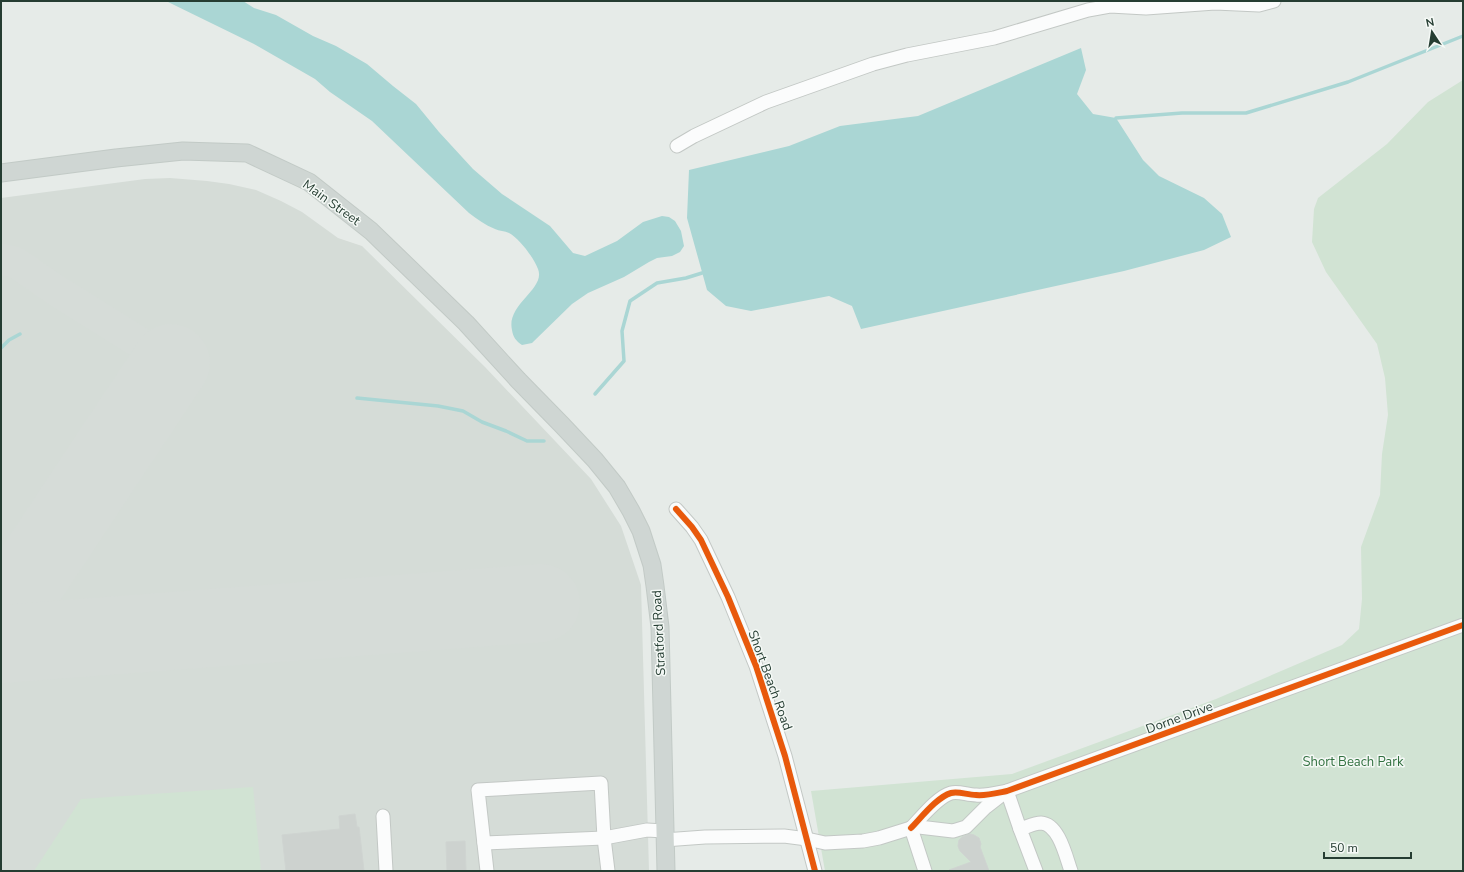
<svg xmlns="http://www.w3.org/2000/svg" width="1464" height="872" viewBox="0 0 1464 872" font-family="'Nunito Sans',sans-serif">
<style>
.built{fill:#d5dcd7}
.green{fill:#d1e3d3}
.water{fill:#aad6d4}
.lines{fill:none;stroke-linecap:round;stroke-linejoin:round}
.stream{stroke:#aad6d4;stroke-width:3.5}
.taxiway{stroke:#d6dcd8;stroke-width:31}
.runway{stroke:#d6dcd8;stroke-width:78}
.building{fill:#cdd2cf;stroke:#cfd4d1}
.minor-casing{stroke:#c3c8c5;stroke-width:15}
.major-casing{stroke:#c2cac6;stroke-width:19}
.minor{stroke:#fbfcfc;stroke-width:13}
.major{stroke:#cfd6d3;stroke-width:17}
.cycleway-casing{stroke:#f5f9f6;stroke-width:8}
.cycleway{stroke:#e8590c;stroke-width:6}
.labels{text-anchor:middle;stroke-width:3;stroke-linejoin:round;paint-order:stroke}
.street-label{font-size:13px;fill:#253d32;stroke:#f5f9f6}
.park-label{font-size:13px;fill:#327140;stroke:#f5f9f6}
</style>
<rect width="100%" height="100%" fill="#e6ebe8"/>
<polygon class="built" points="170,178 207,181 229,184 256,190 281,201 302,212 338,238 362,246 485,367 591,479 621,526 641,585 649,871 1,871 1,198 145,179"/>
<g class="green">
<polygon points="1463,80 1463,871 825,871 811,791 1012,774 1216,699 1342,645 1359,629 1362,599 1361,547 1380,495 1382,454 1388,415 1385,378 1377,344 1326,272 1312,242 1314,209 1318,198 1387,144 1428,102"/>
<polygon points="253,787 261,871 34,871 81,799"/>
</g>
<g class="water">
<path d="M166,1H243L254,8L276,15L313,36L336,46L367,64L393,86L416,104L439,132L473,169L502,194L550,226L573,253L585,256L617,241L643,222L662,216L669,217L675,221L681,231L684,246L680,252L672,256L657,258L649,262L624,277L588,293L572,304L532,343L522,345C516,341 513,337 512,330C506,304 546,289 538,269C534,258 519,238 509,233C505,231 499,231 495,229C485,225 477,219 469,213L372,121L330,92L315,79L254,44Z"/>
<polygon points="1081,48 1086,70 1077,94 1093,114 1116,118 1143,160 1159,176 1204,198 1222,214 1231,237 1204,250 1124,271 861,329 852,306 829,296 751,311 726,306 707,290 687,218 689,170 789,146 840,126 918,116"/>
</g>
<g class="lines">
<g class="stream">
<polyline points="1116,118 1182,113 1246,113 1348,82 1463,36"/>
<polyline points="1,348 9,340 20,334"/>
<polyline points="595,394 624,361 622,331 630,301 657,283 686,278 702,273"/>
<polyline points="357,398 438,406 463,411 482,422 506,431 527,441 544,441"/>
</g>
<path class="taxiway" d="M1,259L15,262L57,291L145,346C156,363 154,371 152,391"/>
<g class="runway">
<polyline points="1,619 171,363"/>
<polyline points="1,644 541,603"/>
</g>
</g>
<g class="building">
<polygon points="355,814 357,827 359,827 364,871 286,871 282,835 340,829 339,816"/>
<polygon points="970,834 974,835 979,838 981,844 980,847 989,871 949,871 949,870 971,862 960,851 958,846 959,840 962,837"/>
<polygon points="465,841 466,871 447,871 446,842"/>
</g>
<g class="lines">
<defs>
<g id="minor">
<polyline points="677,146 694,136 766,102 873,64 907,55 994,38 1088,10 1110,6 1146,8 1215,3 1259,5 1274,1"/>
<polyline points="676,509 692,527 701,540 728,597 756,666 785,756 815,871"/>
<polyline points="1007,791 1020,829"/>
<polyline points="383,816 386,871"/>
<path d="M911,828C921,818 937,797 951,793C959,791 967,795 976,795C986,796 997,793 1007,791L1463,625"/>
<polyline points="911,828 925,871"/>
<polyline points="664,840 705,837 784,836 807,839 825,843 863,841 879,838 911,828 919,827 953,831 966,827 986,807 1004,793"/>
<polyline points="484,843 604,838 647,830 664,831"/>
<polyline points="487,871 478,790 601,783 604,838 608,871"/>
<path d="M1036,871L1020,829C1027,827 1034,823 1041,823C1059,824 1066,857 1071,871"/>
</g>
<polyline id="major" points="1,173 116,158 183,151 247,153 309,182 371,231 466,323 518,380 562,425 595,460 617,487 631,511 641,531 652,565 655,586 660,627 666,871"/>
</defs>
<use href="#minor" class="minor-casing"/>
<use href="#major" class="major-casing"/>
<use href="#minor" class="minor"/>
<use href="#major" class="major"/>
<defs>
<g id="cycleway">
<polyline points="676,509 692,527 701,540 728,597 756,666 785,756 815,871"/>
<path d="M911,828C921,818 937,797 951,793C959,791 967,795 976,795C986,796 997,793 1007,791L1463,625"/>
</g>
</defs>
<use href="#cycleway" class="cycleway-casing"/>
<use href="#cycleway" class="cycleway"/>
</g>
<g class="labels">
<g class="street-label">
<text transform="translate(332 202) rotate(36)" y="5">Main Street</text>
<text transform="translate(658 633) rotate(-93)" y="5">Stratford Road</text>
<text transform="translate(771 680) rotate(70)" y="5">Short Beach Road</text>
<text transform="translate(1179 717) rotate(-20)" y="5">Dorne Drive</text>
</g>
<g class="park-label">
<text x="1353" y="766">Short Beach Park</text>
</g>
</g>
<rect width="1464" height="872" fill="none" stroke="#253d32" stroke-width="4"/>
<g transform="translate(1432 32) rotate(348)" stroke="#f5f9f6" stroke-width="3" paint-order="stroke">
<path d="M0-3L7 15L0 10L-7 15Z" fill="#253d32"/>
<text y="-6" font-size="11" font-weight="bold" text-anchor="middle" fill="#253d32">N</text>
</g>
<path d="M1324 852v6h87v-6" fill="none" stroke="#253d32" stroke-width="2"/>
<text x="1330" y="852" font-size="12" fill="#253d32" stroke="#f5f9f6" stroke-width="3" paint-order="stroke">50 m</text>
</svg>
